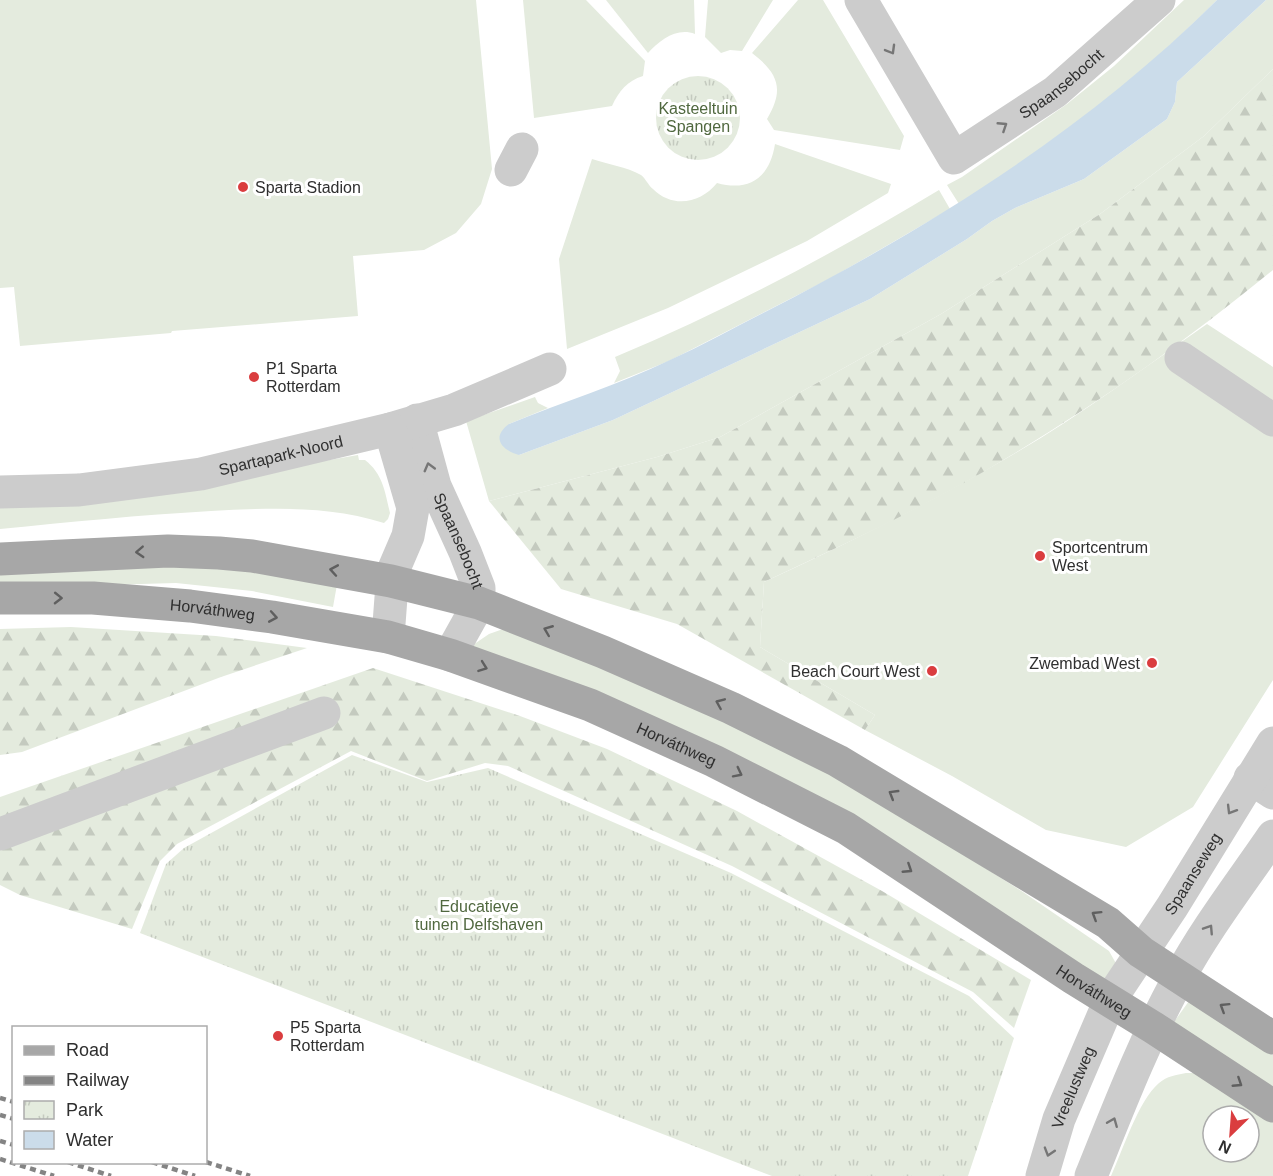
<svg xmlns="http://www.w3.org/2000/svg" width="1273" height="1176" viewBox="0 0 1273 1176" font-family="Helvetica,sans-serif">
<style>
.grass{fill:#e4ebde;fill-rule:evenodd}
.forest{fill:url(#forest-firs)}
.park{fill:url(#park-tufts)}
.water{fill:#cbdcea}
.lines{fill:none;stroke-linecap:round;stroke-linejoin:round}
.minor{stroke:#ccc;stroke-width:33}
.major{stroke:#a7a7a7;stroke-width:33}
.rail{stroke:#848484;stroke-width:4.5;stroke-dasharray:6 4.5;stroke-linecap:butt}
.oneway{stroke:#767676}
.oneway2{stroke:#5f5f5f}
.poi-dot{fill:#da3d3f;stroke:#fff;stroke-width:2}
.labels{text-anchor:middle;stroke-width:6;stroke-linejoin:round;paint-order:stroke}
.street-label{font-size:16px;fill:#2f2f2f;stroke:#fff}
.park-label{font-size:16px;fill:#50683f;stroke:#fff}
.poi-label{font-size:16px;fill:#2f2f2f;stroke:#fff;text-anchor:start}
</style>
<defs>
<pattern id="forest-firs" width="22" height="20" patternUnits="userSpaceOnUse" patternTransform="scale(1.5)"><rect width="22" height="20" fill="#e4ebde"/><path d="M5 1l3.5 6h-7zM16 11l3.5 6h-7z" fill="#c4cabf"/></pattern>
<pattern id="park-tufts" width="24" height="20" patternUnits="userSpaceOnUse" patternTransform="scale(1.5)"><rect width="24" height="20" fill="#e4ebde"/><path d="M3 7l-1-3M5 7V3M7 7l1-3M15 17l-1-3M17 17v-4M19 17l1-3" fill="none" stroke="#c4cabf"/></pattern>
</defs>
<rect width="100%" height="100%" fill="#fff"/>
<g class="grass">
<polygon points="0,0 476,0 492,169 481,204 456,233 424,250 353,256 358,316 172,331 171,333 20,346 14,287 0,288"/>
<path d="M523,0H586L645,61L643,76C627,81 619,91 612,106L534,118Z"/>
<path d="M606,0H694L695,34C677,27 660,40 648,53Z"/>
<polygon points="708,0 773,0 742,51 730,50 721,53 705,37"/>
<path d="M798,0H823L904,136L900,150L774,130L767,119C785,89 778,73 752,53Z"/>
<path d="M1184,0H1217C1164,53 1105,105 1043,148C1015,167 987,185 959,204L947,185L962,177L1067,104L1114,66Z"/>
<polygon points="1266,0 1273,0 1273,69 1204,136 1100,214 941,314 720,437 657,457 489,501 466,421 535,397 538,403 548,408 509,424 519,455 613,420 870,299 967,239 992,221 1015,208 1084,179 1167,119 1175,102 1177,82"/>
<path d="M775,144L891,184L888,193L807,241L668,308L567,349L559,259L592,159C607,164 627,167 641,175C646,179 648,185 653,189C673,209 701,203 717,183C750,192 770,177 775,144Z"/>
<path d="M939,190L950,209L831,278L669,361L614,383L620,371L615,357C728,310 834,253 939,190Z"/>
<path d="M1207,324L1273,367V680L1193,807L1126,847L1046,830L952,776L865,730L875,715L760,647L764,582C846,544 928,504 1007,458C1077,418 1141,370 1207,324Z"/>
<path d="M358,455L359,460H365C383,474 385,492 390,513L388,519L384,523C327,505 269,508 211,511C140,515 70,522 0,529V494L216,480Z"/>
<polygon points="160,561 338,579 333,607 252,591 176,583 0,588 0,569"/>
<polygon points="506,628 742,728 852,784 1023,892 1109,951 1118,967 1104,980 467,649 489,634"/>
<polygon points="1189,1001 1273,1055 1273,1101 1166,1033"/>
<path d="M1186,1073H1199L1273,1122V1176H1111C1123,1150 1138,1101 1159,1083C1167,1076 1176,1075 1186,1073ZM1213,1116H1249V1152H1213Z"/>
</g>
<g class="forest">
<path d="M1273,69V270C1190,338 1102,401 1010,456C932,504 847,543 764,582L760,647L875,715L865,730L677,624L561,589L489,501L657,457L720,437L941,314L1100,214L1204,136Z"/>
<polygon points="71,627 216,636 307,648 221,677 22,752 0,755 0,629"/>
<polygon points="373,668 520,716 607,749 737,811 882,891 1031,980 1014,1028 973,992 879,943 732,866 508,766 485,763 427,781 351,751 177,844 160,861 132,929 20,895 0,885 0,797"/>
</g>
<g class="park">
<circle cx="698" cy="118" r="42"/>
<polygon points="352,755 427,782 488,768 731,873 969,996 1014,1038 968,1176 772,1176 140,933 166,864 184,848"/>
</g>
<path class="water" d="M1217,0H1266L1177,82L1175,102L1167,119L1084,179L1015,208L992,221L967,239L870,299L613,420L519,455C501,450 491,437 509,424C562,402 618,385 670,360C703,345 735,327 767,311C931,227 1086,130 1217,0Z"/>
<g class="lines">
<g class="minor">
<path id="s1" d="M861,0L954,158L1055,92L1159,0"/>
<polyline points="511,170 522,149"/>
<polyline points="1181,358 1273,420"/>
<path id="s2" d="M417,420L435,486L465,552L479,588V603L450,655"/>
<path id="s3" d="M0,492L79,490L201,474L390,429L454,410L550,369"/>
<polyline points="388,637 393,571 408,536 413,508 390,429"/>
<polyline points="1250,778 1273,793"/>
<polyline points="0,834 324,713"/>
<path id="s4" d="M1042,1176L1059,1119L1110,1000L1172,907L1273,743"/>
<path d="M1091,1176C1118,1109 1144,1041 1179,978C1206,928 1241,883 1273,836"/>
</g>
<g class="major">
<polyline points="0,559 168,551 219,553 252,556 391,581 479,603 603,652 731,708 838,761 1108,923 1141,952 1273,1038"/>
<path id="s5" d="M0,598H93L190,606L272,617L388,637L450,655L590,705L714,761L846,828L1073,978L1154,1028L1273,1106"/>
</g>
<g class="rail">
<polyline points="0,1098 14,1102"/>
<polyline points="0,1115 14,1119"/>
<polyline points="0,1141 14,1145"/>
<polyline points="0,1159 54,1176"/>
<polyline points="68,1162 111,1176"/>
<polyline points="152,1162 195,1176"/>
<polyline points="206,1162 250,1176"/>
</g>
</g>
<defs><path id="oneway-chevron" d="M-2-3.5L2.5 0L-2 3.5" fill="none" stroke-width="1.6" stroke-linecap="round" stroke-linejoin="round" transform="scale(1.5)"/></defs>
<g class="oneway">
<use href="#oneway-chevron" transform="translate(891 50) rotate(60)"/>
<use href="#oneway-chevron" transform="translate(1003 126) rotate(-33)"/>
<use href="#oneway-chevron" transform="translate(429 467) rotate(-105)"/>
<use href="#oneway-chevron" transform="translate(1231 810) rotate(121)"/>
<use href="#oneway-chevron" transform="translate(1209 929) rotate(-57)"/>
<use href="#oneway-chevron" transform="translate(1113 1122) rotate(-68)"/>
<use href="#oneway-chevron" transform="translate(1049 1152) rotate(107)"/>
</g>
<g class="oneway2">
<use href="#oneway-chevron" transform="translate(140 552) rotate(177)"/>
<use href="#oneway-chevron" transform="translate(334 570) rotate(-170)"/>
<use href="#oneway-chevron" transform="translate(58 598) rotate(1)"/>
<use href="#oneway-chevron" transform="translate(273 617) rotate(10)"/>
<use href="#oneway-chevron" transform="translate(548 630) rotate(-158)"/>
<use href="#oneway-chevron" transform="translate(483 667) rotate(20)"/>
<use href="#oneway-chevron" transform="translate(720 703) rotate(-157)"/>
<use href="#oneway-chevron" transform="translate(738 773) rotate(27)"/>
<use href="#oneway-chevron" transform="translate(893 794) rotate(-149)"/>
<use href="#oneway-chevron" transform="translate(908 869) rotate(33)"/>
<use href="#oneway-chevron" transform="translate(1096 915) rotate(-148)"/>
<use href="#oneway-chevron" transform="translate(1224 1007) rotate(-148)"/>
<use href="#oneway-chevron" transform="translate(1238 1083) rotate(33)"/>
</g>
<g class="poi-dot">
<circle cx="243" cy="187" r="6"/>
<circle cx="254" cy="377" r="6"/>
<circle cx="1040" cy="556" r="6"/>
<circle cx="1152" cy="663" r="6"/>
<circle cx="932" cy="671" r="6"/>
<circle cx="278" cy="1036" r="6"/>
</g>
<g class="labels">
<g class="street-label">
<text dy="6" stroke="none"><textPath href="#s1" startOffset="314">Spaansebocht</textPath></text>
<text dy="6" stroke="none"><textPath href="#s3" startOffset="284">Spartapark-Noord</textPath></text>
<text dy="6" stroke="none"><textPath href="#s2" startOffset="128">Spaansebocht</textPath></text>
<text dy="6" stroke="none"><textPath href="#s5" startOffset="213">Horváthweg</textPath></text>
<text dy="6" stroke="none"><textPath href="#s5" startOffset="699">Horváthweg</textPath></text>
<text dy="6" stroke="none"><textPath href="#s4" startOffset="340">Spaanseweg</textPath></text>
<text dy="6" stroke="none"><textPath href="#s5" startOffset="1185">Horváthweg</textPath></text>
<text dy="6" stroke="none"><textPath href="#s4" startOffset="94">Vreelustweg</textPath></text>
</g>
<g class="park-label">
<text x="698" y="114">Kasteeltuin<tspan x="698" dy="18">Spangen</tspan></text>
<text x="479" y="912">Educatieve<tspan x="479" dy="18">tuinen Delfshaven</tspan></text>
</g>
<g class="poi-label">
<text x="255" y="193">Sparta Stadion</text>
<text x="266" y="374">P1 Sparta<tspan x="266" dy="18">Rotterdam</tspan></text>
<text x="1052" y="553">Sportcentrum<tspan x="1052" dy="18">West</tspan></text>
<text x="1140" y="669" text-anchor="end">Zwembad West</text>
<text x="920" y="677" text-anchor="end">Beach Court West</text>
<text x="290" y="1033">P5 Sparta<tspan x="290" dy="18">Rotterdam</tspan></text>
</g>
</g>
<rect x="12" y="1026" width="195" height="138" fill="#ffffff" stroke="#acacac" stroke-width="1.5"/>
<rect x="24" y="1046" width="30" height="9" fill="#a7a7a7" stroke="#acacac" stroke-width="1.5"/>
<text x="66" y="1056" font-size="18" fill="#2f2f2f">Road</text>
<rect x="24" y="1076" width="30" height="9" fill="#848484" stroke="#acacac" stroke-width="1.5"/>
<text x="66" y="1086" font-size="18" fill="#2f2f2f">Railway</text>
<rect x="24" y="1101" width="30" height="18" fill="url(#park-tufts)" stroke="#acacac" stroke-width="1.5"/>
<text x="66" y="1116" font-size="18" fill="#2f2f2f">Park</text>
<rect x="24" y="1131" width="30" height="18" fill="#cbdcea" stroke="#acacac" stroke-width="1.5"/>
<text x="66" y="1146" font-size="18" fill="#2f2f2f">Water</text>
<g transform="translate(1231 1134) rotate(205)"><circle r="28" fill="#ffffff" stroke="#acacac" stroke-width="1.5"/>
<path d="M0-4.5L10 22L0 15L-10 22Z" fill="#da3d3f"/>
<text y="-9" font-size="16" font-weight="bold" text-anchor="middle" fill="#2f2f2f">N</text>
</g>
</svg>
